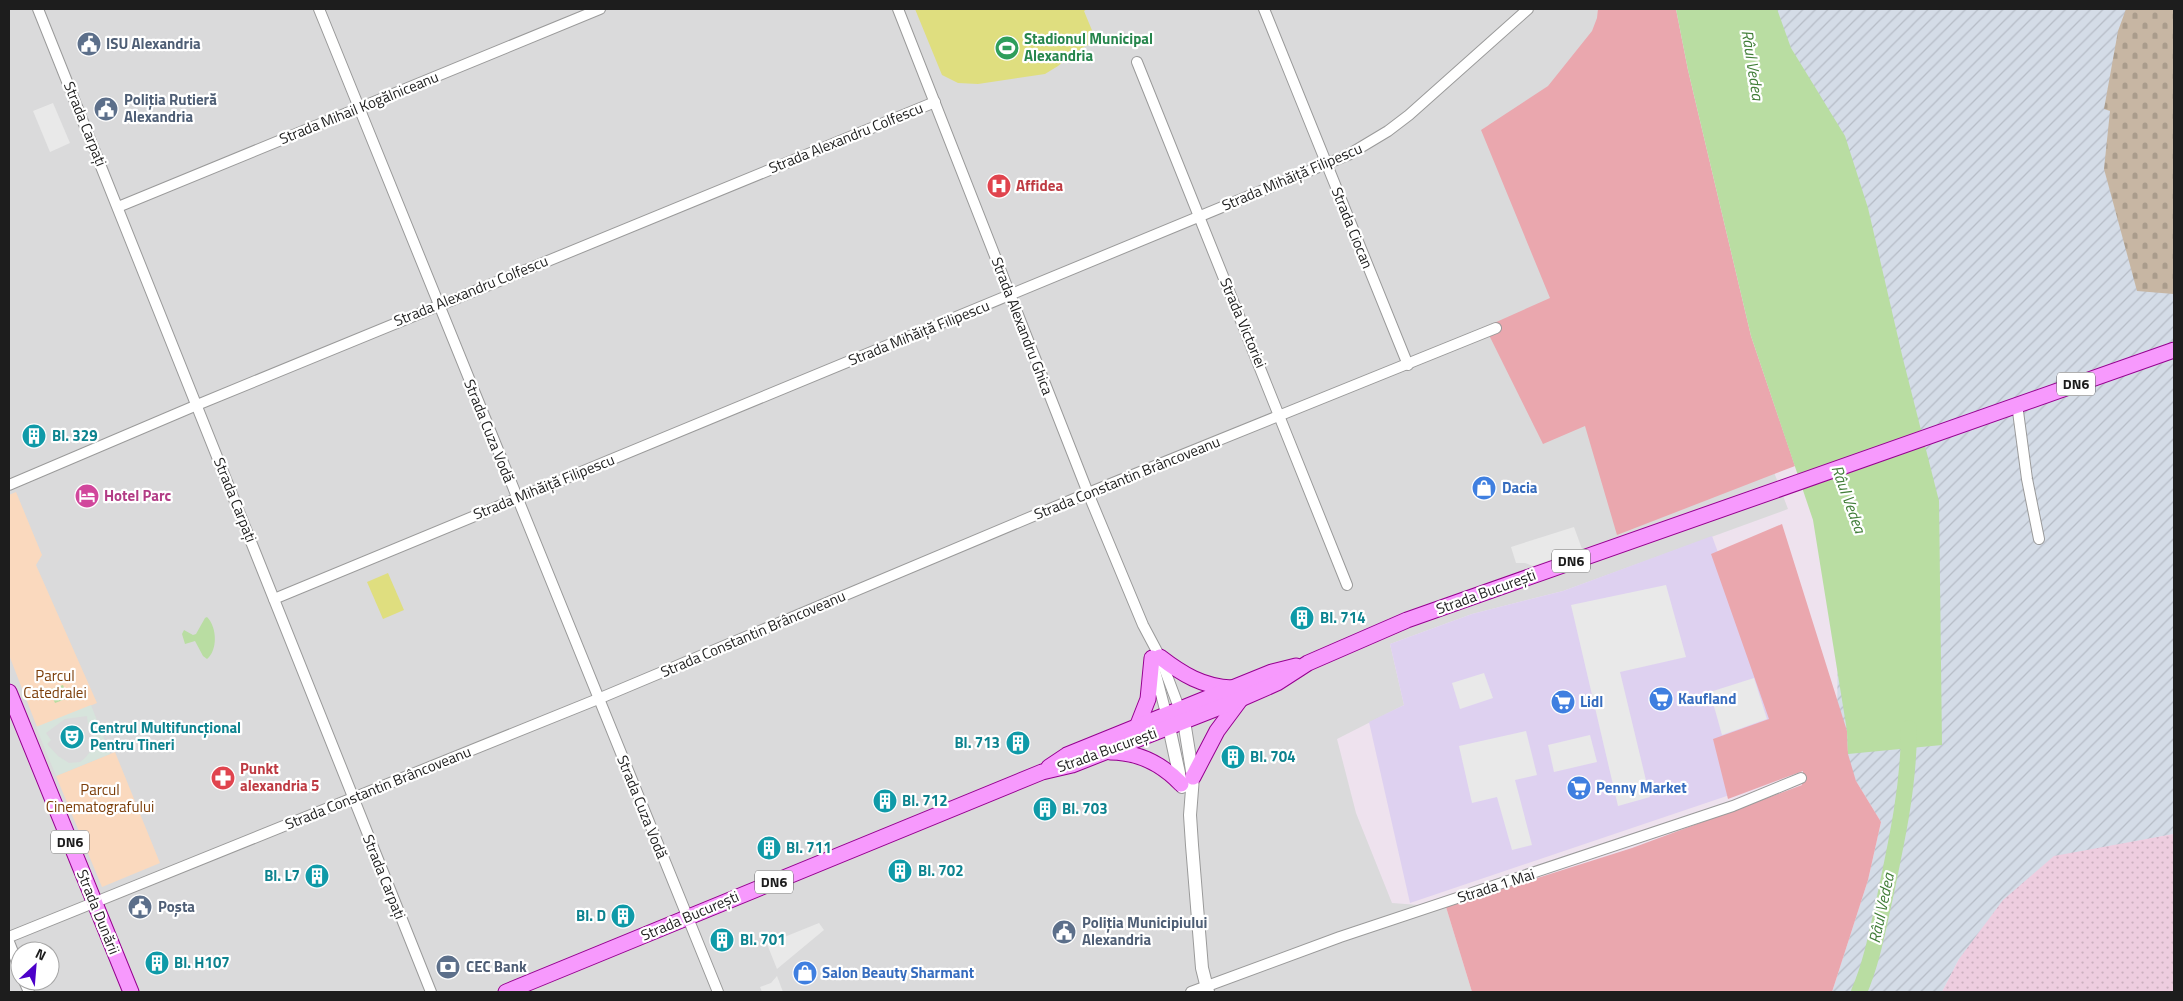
<svg xmlns="http://www.w3.org/2000/svg" width="2183" height="1001" viewBox="0 0 2183 1001" font-family="'Titillium Web',sans-serif">
<style>
.residential{fill:#dadadb;fill-rule:evenodd}
.commercial{fill:#ded1f0}
.industrial{fill:url(#industrial-furrows)}
.farmland{fill:url(#farmland-dots)}
.grass{fill:#eaa7ae}
.cemetery{fill:url(#cemetery-stones)}
.park{fill:#fad9be}
.pitch{fill:#dfde7f}
.parking{fill:#e9e9e9}
.plaza{fill:#d7e4dc;fill-rule:evenodd}
.water{fill:#b9dda2}
.lines{fill:none;stroke-linecap:round;stroke-linejoin:round}
.river{stroke:#b9dda2;stroke-width:16}
.minor-casing{stroke:#9a9a9a;stroke-width:12}
.tertiary-casing{stroke:#9a9a9a;stroke-width:14}
.primary-casing{stroke:#95008f;stroke-width:17}
.minor{stroke:#fff;stroke-width:10}
.tertiary{stroke:#fff;stroke-width:12}
.primary{stroke:#f799fd;stroke-width:15}
.labels{text-anchor:middle;stroke-width:4.5;stroke-linejoin:round;paint-order:stroke}
.shield{fill:#fff;stroke:#616161;stroke-width:1}
.shield-label{font-size:14px;font-weight:bold;fill:#1d1d1d}
.leisure-label{font-size:15px;font-weight:bold;fill:#27864d;stroke:#fff;text-anchor:start}
.service-label{font-size:15px;font-weight:bold;fill:#4e5e75;stroke:#fff;text-anchor:start}
.street-label{font-size:15px;fill:#1d1d1d;stroke:#fff}
.health-label{font-size:15px;font-weight:bold;fill:#be3a42;stroke:#fff;text-anchor:start}
.culture-label{font-size:15px;font-weight:bold;fill:#0d838f;stroke:#fff;text-anchor:start}
.shop-label{font-size:15px;font-weight:bold;fill:#366cbe;stroke:#fff;text-anchor:start}
.hotel-label{font-size:15px;font-weight:bold;fill:#b23c85;stroke:#fff;text-anchor:start}
.park-label{font-size:15px;fill:#7c3e0a;stroke:#fff}
.water-label{font-size:16px;font-style:italic;fill:#417e38;stroke:#fff}
</style>
<defs>
<pattern id="industrial-furrows" width="10" height="10" patternUnits="userSpaceOnUse" patternTransform="scale(1.25)"><rect width="10" height="10" fill="#d4dce7"/><path d="M-1 1l2-2M0 10L10 0M9 11l2-2" fill="none" stroke="#b6bcc6"/></pattern>
<pattern id="farmland-dots" width="8" height="8" patternUnits="userSpaceOnUse" patternTransform="scale(1.25)"><rect width="8" height="8" fill="#eecddf"/><path d="M2 2h.1M6 6h.1" fill="none" stroke="#ccb0bf" stroke-width="1.8" stroke-linecap="round"/></pattern>
<pattern id="cemetery-stones" width="16" height="16" patternUnits="userSpaceOnUse" patternTransform="scale(1.25)"><rect width="16" height="16" fill="#c7b6a3"/><path d="M2 7V4a2 2 0 0 1 4 0v3zM10 15v-3a2 2 0 0 1 4 0v3z" fill="#aa9c8c"/></pattern>
</defs>
<rect width="100%" height="100%" fill="#eee2ee"/>
<path class="residential" d="M9,9H1610L1758,430L1788,509L1563,591L1472,614L1390,644L1404,705L1337,739L1356,813L1392,903L1446,907L1472,992H9ZM20,951H50V981H20Z"/>
<polygon class="commercial" points="1712,536 1798,772 1410,903 1369,722 1404,705 1390,644 1472,614 1563,591"/>
<polygon class="industrial" points="1696,9 2174,9 2174,834 2122,844 1959,959 1942,992 1832,992 1868,880 1881,822 1856,781 1837,732 1838,625"/>
<polygon class="farmland" points="2174,834 2174,992 1942,992 1959,959 2003,900 2054,856"/>
<g class="grass">
<polygon points="1598,9 1676,9 1688,70 1751,336 1795,466 1617,535 1585,426 1543,444 1485,327 1550,298 1481,130 1548,86 1592,31 1597,18"/>
<polygon points="1782,524 1847,731 1848,754 1856,781 1881,822 1868,880 1832,992 1472,992 1446,907 1632,848 1802,785 1803,771 1728,799 1713,739 1769,719 1711,554"/>
</g>
<polygon class="cemetery" points="2126,9 2174,9 2174,294 2137,291 2104,169 2110,111 2104,109 2118,31"/>
<g class="park">
<polygon points="16,492 42,555 36,565 97,703 37,727 9,655 9,495"/>
<polygon points="115,752 160,863 102,887 56,776"/>
</g>
<g class="pitch">
<polygon points="915,9 1087,9 1084,11 1096,40 1071,55 1058,66 1045,74 978,84 958,83 942,75"/>
<polygon points="388,573 404,610 383,619 367,582"/>
</g>
<g class="parking">
<polygon points="53,103 70,143 50,152 33,111"/>
<polygon points="1574,527 1582,549 1533,566 1525,563 1516,563 1511,547"/>
<polygon points="1666,585 1686,657 1620,672 1650,797 1618,806 1571,605"/>
<polygon points="1484,673 1493,698 1460,709 1452,683"/>
<polygon points="1754,678 1767,719 1722,735 1710,692"/>
<polygon points="1526,731 1537,775 1515,780 1532,845 1512,850 1497,797 1472,803 1459,746"/>
<polygon points="1590,735 1597,762 1554,772 1548,745"/>
<polygon points="819,923 824,930 777,969 767,944"/>
<polygon points="777,976 783,992 762,992 760,987 771,983"/>
</g>
<path class="plaza" d="M91,705L110,754L56,776L36,727ZM87,716L88,724H94L95,742L93,748L85,758L80,762L69,763L58,756L47,744L51,740L46,733L65,719Z"/>
<g class="water">
<polygon points="1676,9 1777,9 1791,48 1845,136 1868,208 1903,359 1939,501 1942,745 1848,754 1847,731 1813,520 1751,336 1688,70"/>
<path d="M205,618L207,617C217,627 218,650 207,659L203,656L195,641L185,644L182,634L184,630L193,635L196,634Z"/>
<polygon points="63,685 68,698 55,703 49,690"/>
</g>
<g class="lines">
<path class="river" d="M1859,992C1872,962 1878,928 1885,897C1897,840 1909,785 1909,728"/>
<defs>
<g id="minor">
<polyline points="38,9 431,992"/>
<polyline points="319,9 718,992"/>
<polyline points="898,9 1088,493 1143,625 1160,657 1181,713"/>
<polyline points="1264,9 1408,365"/>
<polyline points="1137,62 1347,585"/>
<polyline points="118,207 600,9"/>
<polyline points="2017,404 2027,479 2039,539"/>
<polyline points="9,485 197,405 935,102"/>
<polyline points="274,599 1348,155 1388,131 1409,115 1528,9"/>
<polyline points="1154,667 1168,721"/>
<polyline points="9,937 598,699 1088,493 1496,328"/>
<polyline points="9,942 20,970"/>
<polyline points="24,981 29,992"/>
<polyline points="1191,992 1340,937 1733,806 1801,778"/>
</g>
<g id="tertiary">
<polyline points="1184,721 1193,777 1190,815 1192,845 1202,968 1208,992"/>
<polyline points="1169,727 1182,787"/>
</g>
<g id="primary">
<path d="M1160,657C1182,674 1203,687 1232,688"/>
<polyline points="9,692 131,992"/>
<polyline points="1137,727 1148,699 1152,658"/>
<path d="M1110,752C1138,752 1162,764 1181,784"/>
<polyline points="1049,767 1067,755 1272,672 1296,666"/>
<polyline points="1193,777 1217,731 1240,700"/>
<polyline points="506,992 1042,772 1072,765 1243,698 1277,683 1308,663 1407,620 2174,350"/>
</g>
</defs>
<use href="#minor" class="minor-casing"/>
<use href="#tertiary" class="tertiary-casing"/>
<use href="#primary" class="primary-casing"/>
<use href="#minor" class="minor"/>
<use href="#tertiary" class="tertiary"/>
<use href="#primary" class="primary"/>
</g>
<defs>
<symbol id="civic-disc" viewBox="-11 -11 22 22"><circle r="9.5" fill="#5c6f8a" stroke="#fff"/><path d="M-.6-6.5H3V-4.5H.6V-3L4-1V1h2V6H-6V1h2V-1L-.6-3ZM-1.2 2.5V6h2.4V2.5Z" fill="#fff"/></symbol>
<symbol id="stadium-disc" viewBox="-11 -11 22 22"><circle r="9.5" fill="#2e9e5b" stroke="#fff"/><path d="M0-5a6.5 5 0 1 0 0 10a6.5 5 0 1 0 0-10ZM-3.5-1.8h7v3.6h-7Z" fill="#fff"/></symbol>
<symbol id="hospital-disc" viewBox="-11 -11 22 22"><circle r="9.5" fill="#e0444e" stroke="#fff"/><path d="M-5-5h3v3.5h4V-5h3V5h-3V1.5h-4V5h-3Z" fill="#fff"/></symbol>
<symbol id="building-disc" viewBox="-11 -11 22 22"><circle r="9.5" fill="#0f9aa8" stroke="#fff"/><path d="M-4-6H4V6H1V3H-1V6H-4ZM-2.5-4.3h1.7v1.8h-1.7ZM.8-4.3h1.7v1.8H.8ZM-2.5-1h1.7V.8h-1.7ZM.8-1h1.7V.8H.8Z" fill="#fff"/></symbol>
<symbol id="shop-disc" viewBox="-11 -11 22 22"><circle r="9.5" fill="#3f7fe0" stroke="#fff"/><path d="M-5-2.5h2.3a2.7 3.5 0 0 1 5.4 0H5L5.5 6h-11ZM-1.5-2.5h3a1.5 2.3 0 0 0-3 0Z" fill="#fff"/></symbol>
<symbol id="hotel-disc" viewBox="-11 -11 22 22"><circle r="9.5" fill="#d1479c" stroke="#fff"/><path d="M-6-4.5h1.5V1H6V5H4.5V3h-9V5H-6ZM-4 0a1.8 1.8 0 1 1 3.6 0ZM.5 0V-2.5h3Q6-2.5 6 0Z" fill="#fff"/></symbol>
<symbol id="supermarket-disc" viewBox="-11 -11 22 22"><circle r="9.5" fill="#3f7fe0" stroke="#fff"/><path d="M-6-5.5h2.5l.6 2H6L4.5 2H-2.5L-4.4-4H-6ZM-1.5 3.2a1.3 1.3 0 1 0 .1 0ZM3 3.2a1.3 1.3 0 1 0 .1 0Z" fill="#fff"/></symbol>
<symbol id="theatre-disc" viewBox="-11 -11 22 22"><circle r="9.5" fill="#0f9aa8" stroke="#fff"/><path d="M-5-5.5Q0-4 5-5.5V0Q5 5 0 6Q-5 5-5 0ZM-3.3-2.5H-1v1.5H-3.3ZM1-2.5H3.3v1.5H1ZM-2.8 1Q0 5.5 2.8 1Z" fill="#fff"/></symbol>
<symbol id="pharmacy-disc" viewBox="-11 -11 22 22"><circle r="9.5" fill="#e0444e" stroke="#fff"/><path d="M-2-6h4v4h4v4h-4v4h-4v-4h-4v-4h4Z" fill="#fff"/></symbol>
<symbol id="bank-disc" viewBox="-11 -11 22 22"><circle r="9.5" fill="#5c6f8a" stroke="#fff"/><path d="M-6-4H6V4H-6ZM0-2.3a2.3 2.3 0 1 0 0 4.6a2.3 2.3 0 1 0 0-4.6Z" fill="#fff"/></symbol>
</defs>
<g fill-rule="evenodd">
<use href="#civic-disc" x="75" y="30" width="28" height="28"/>
<use href="#stadium-disc" x="993" y="34" width="28" height="28"/>
<use href="#civic-disc" x="92" y="95" width="28" height="28"/>
<use href="#hospital-disc" x="985" y="172" width="28" height="28"/>
<use href="#building-disc" x="20" y="422" width="28" height="28"/>
<use href="#shop-disc" x="1470" y="474" width="28" height="28"/>
<use href="#hotel-disc" x="73" y="482" width="28" height="28"/>
<use href="#building-disc" x="1288" y="604" width="28" height="28"/>
<use href="#supermarket-disc" x="1647" y="685" width="28" height="28"/>
<use href="#supermarket-disc" x="1549" y="688" width="28" height="28"/>
<use href="#theatre-disc" x="58" y="723" width="28" height="28"/>
<use href="#building-disc" x="1004" y="729" width="28" height="28"/>
<use href="#building-disc" x="1219" y="743" width="28" height="28"/>
<use href="#pharmacy-disc" x="209" y="764" width="28" height="28"/>
<use href="#supermarket-disc" x="1565" y="774" width="28" height="28"/>
<use href="#building-disc" x="871" y="787" width="28" height="28"/>
<use href="#building-disc" x="1031" y="795" width="28" height="28"/>
<use href="#building-disc" x="755" y="834" width="28" height="28"/>
<use href="#building-disc" x="886" y="857" width="28" height="28"/>
<use href="#building-disc" x="303" y="862" width="28" height="28"/>
<use href="#civic-disc" x="126" y="893" width="28" height="28"/>
<use href="#building-disc" x="609" y="902" width="28" height="28"/>
<use href="#civic-disc" x="1050" y="918" width="28" height="28"/>
<use href="#building-disc" x="708" y="926" width="28" height="28"/>
<use href="#building-disc" x="143" y="949" width="28" height="28"/>
<use href="#bank-disc" x="434" y="953" width="28" height="28"/>
<use href="#shop-disc" x="791" y="959" width="28" height="28"/>
</g>
<g class="labels">
<g class="shield">
<rect x="2057" y="372.5" width="38" height="23" rx="4"/>
<rect x="1552" y="549.5" width="38" height="23" rx="4"/>
<rect x="51" y="830.5" width="38" height="23" rx="4"/>
<rect x="755" y="870.5" width="38" height="23" rx="4"/>
</g>
<g class="shield-label">
<text x="2076" y="389">DN6</text>
<text x="1571" y="566">DN6</text>
<text x="70" y="847">DN6</text>
<text x="774" y="887">DN6</text>
</g>
<g class="leisure-label">
<text x="1024" y="44">Stadionul Municipal<tspan x="1024" dy="17">Alexandria</tspan></text>
</g>
<g class="service-label">
<text x="106" y="49">ISU Alexandria</text>
<text x="124" y="105">Poliția Rutieră<tspan x="124" dy="17">Alexandria</tspan></text>
<text x="158" y="912">Poșta</text>
<text x="1082" y="928">Poliția Municipiului<tspan x="1082" dy="17">Alexandria</tspan></text>
<text x="466" y="972">CEC Bank</text>
</g>
<g class="street-label">
<text transform="translate(359 108) rotate(-22)" y="5">Strada Mihail Kogălniceanu</text>
<text transform="translate(85 124) rotate(68)" y="5">Strada Carpați</text>
<text transform="translate(846 138) rotate(-22)" y="5">Strada Alexandru Colfescu</text>
<text transform="translate(1292 177) rotate(-23)" y="5">Strada Mihăiță Filipescu</text>
<text transform="translate(1352 228) rotate(68)" y="5">Strada Ciocan</text>
<text transform="translate(471 291) rotate(-22)" y="5">Strada Alexandru Colfescu</text>
<text transform="translate(1243 323) rotate(67)" y="5">Strada Victoriei</text>
<text transform="translate(1022 326) rotate(69)" y="5">Strada Alexandru Ghica</text>
<text transform="translate(919 333) rotate(-22)" y="5">Strada Mihăiță Filipescu</text>
<text transform="translate(489 431) rotate(68)" y="5">Strada Cuza Vodă</text>
<text transform="translate(1127 478) rotate(-22)" y="5">Strada Constantin Brâncoveanu</text>
<text transform="translate(544 487) rotate(-22)" y="5">Strada Mihăiță Filipescu</text>
<text transform="translate(235 500) rotate(68)" y="5">Strada Carpați</text>
<text transform="translate(1486 592) rotate(-20)" y="5">Strada București</text>
<text transform="translate(753 634) rotate(-23)" y="5">Strada Constantin Brâncoveanu</text>
<text transform="translate(1107 750) rotate(-20)" y="5">Strada București</text>
<text transform="translate(378 788) rotate(-22)" y="5">Strada Constantin Brâncoveanu</text>
<text transform="translate(642 807) rotate(68)" y="5">Strada Cuza Vodă</text>
<text transform="translate(384 877) rotate(68)" y="5">Strada Carpați</text>
<text transform="translate(1496 886) rotate(-18)" y="5">Strada 1 Mai</text>
<text transform="translate(98 912) rotate(68)" y="5">Strada Dunării</text>
<text transform="translate(690 916) rotate(-23)" y="5">Strada București</text>
</g>
<g class="health-label">
<text x="1016" y="191">Affidea</text>
<text x="240" y="774">Punkt<tspan x="240" dy="17">alexandria 5</tspan></text>
</g>
<g class="culture-label">
<text x="52" y="441">Bl. 329</text>
<text x="1320" y="623">Bl. 714</text>
<text x="90" y="733">Centrul Multifuncțional<tspan x="90" dy="17">Pentru Tineri</tspan></text>
<text x="1000" y="748" text-anchor="end">Bl. 713</text>
<text x="1250" y="762">Bl. 704</text>
<text x="902" y="806">Bl. 712</text>
<text x="1062" y="814">Bl. 703</text>
<text x="786" y="853">Bl. 711</text>
<text x="918" y="876">Bl. 702</text>
<text x="300" y="881" text-anchor="end">Bl. L7</text>
<text x="606" y="921" text-anchor="end">Bl. D</text>
<text x="740" y="945">Bl. 701</text>
<text x="174" y="968">Bl. H107</text>
</g>
<g class="shop-label">
<text x="1502" y="493">Dacia</text>
<text x="1678" y="704">Kaufland</text>
<text x="1580" y="707">Lidl</text>
<text x="1596" y="793">Penny Market</text>
<text x="822" y="978">Salon Beauty Sharmant</text>
</g>
<g class="hotel-label">
<text x="104" y="501">Hotel Parc</text>
</g>
<g class="park-label">
<text x="55" y="681">Parcul<tspan x="55" dy="17">Catedralei</tspan></text>
<text x="100" y="795">Parcul<tspan x="100" dy="17">Cinematografului</tspan></text>
</g>
<g class="water-label">
<text transform="translate(1753 65) rotate(81)" y="6">Râul Vedea</text>
<text transform="translate(1849 499) rotate(70)" y="6">Râul Vedea</text>
<text transform="translate(1881 908) rotate(-78)" y="6">Râul Vedea</text>
</g>
</g>
<rect width="2183" height="1001" fill="none" stroke="#1d1d1d" stroke-width="20"/>
<g transform="translate(35 966) rotate(26)"><circle r="24" fill="#ffffff" stroke="#a5a5a5"/>
<path d="M0-4L9 19L0 12L-9 19Z" fill="#4c00c9"/>
<text y="-8" font-size="14" font-weight="bold" text-anchor="middle" fill="#1d1d1d">N</text>
</g>
</svg>
